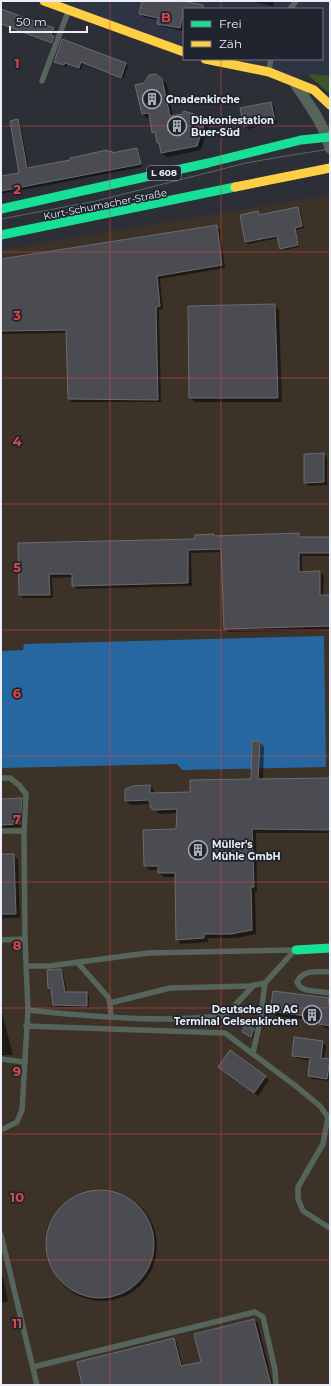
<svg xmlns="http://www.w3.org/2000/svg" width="331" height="1386" viewBox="0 0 331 1386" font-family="Montserrat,sans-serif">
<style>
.built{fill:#2e3444}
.industrial{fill:#3d3227}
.green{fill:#3b552a}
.water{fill:#2767a1}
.shadow{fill:#0007}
.building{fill:#4a4c52;stroke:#6a6c72}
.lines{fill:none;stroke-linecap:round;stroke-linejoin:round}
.lane{stroke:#55655c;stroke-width:5.5}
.street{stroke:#55655c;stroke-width:11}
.fast{stroke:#16e098;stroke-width:9}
.slow{stroke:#ffcf43;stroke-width:9}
.tram{stroke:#5e6764;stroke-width:1}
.grid{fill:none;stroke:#d94647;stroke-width:1;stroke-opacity:0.55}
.labels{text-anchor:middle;stroke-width:3.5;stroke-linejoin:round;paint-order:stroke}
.shield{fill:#1f242f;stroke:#aeb1ba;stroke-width:1}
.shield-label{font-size:9px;font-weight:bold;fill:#ebeef6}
.poi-label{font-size:10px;font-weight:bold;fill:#ebeef6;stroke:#1f242f;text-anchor:start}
.street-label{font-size:10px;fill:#ebeef6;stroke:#1f242f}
.grid-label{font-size:13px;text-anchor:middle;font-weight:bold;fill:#d94647;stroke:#1f242f;stroke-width:3.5;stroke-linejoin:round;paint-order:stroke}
</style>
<rect width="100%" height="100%" fill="#2c2f36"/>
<polygon class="built" points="52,1 330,1 330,76 312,74 293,80 223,59 322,59 322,9 184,9 184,48"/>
<polygon class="industrial" points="330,195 330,1385 1,1385 1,250"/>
<polygon class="green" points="312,74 330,76 330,94 308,75"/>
<polygon class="water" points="324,636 326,767 182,770 177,764 1,768 1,651 23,650 24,644"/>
<g class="shadow">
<polygon points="143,1 177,1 192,9 184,9 184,23 182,31 161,26 158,23 159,20 143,17 141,14"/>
<polygon points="247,1 274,1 273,6"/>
<polygon points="1,10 53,29 55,31 53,36 56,39 54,44 1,24"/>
<polygon points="63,40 126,64 128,66 123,79 83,64 81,70 67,64 66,67 57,63 55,61"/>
<polygon points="162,79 167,84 173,117 206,119 210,123 201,150 167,157 162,153 156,136 153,132 151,117 147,118 143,114"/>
<polygon points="271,103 274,106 277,123 248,129 245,125"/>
<polygon points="18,120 20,123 29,169 71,161 106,151 109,153 113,153 137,149 139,151 142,167 1,194 1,177 20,174"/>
<polygon points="298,208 300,210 304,228 296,230 299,247 283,250 281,248 279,238 248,244 246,242 241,216 257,212 260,216"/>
<polygon points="217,226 220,230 225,268 160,279 163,309 159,310 161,402 72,402 69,399 67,333 1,334 1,260"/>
<polygon points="274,305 279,310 282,402 195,402 190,398"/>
<polygon points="323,454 327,458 327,485 308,486 305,482"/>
<polygon points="298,534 302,538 330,538 330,556 302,556 302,573 320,572 324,576 323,596 330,596 330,630 228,632 225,628 222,552 191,553 192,586 77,589 73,585 73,577 52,578 53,598 23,598 20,595 19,544 196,540 214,535 215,537"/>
<polygon points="260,742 264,747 263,780 330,779 330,833 256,833 257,891 255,891 256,934 236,938 208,938 208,942 181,944 177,940 176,877 164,877 159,873 159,870 149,870 145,865 177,830 178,813 159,814 152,807 151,804 130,805 126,801 150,786 154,790 154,794 192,793 252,780"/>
<polygon points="21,799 24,802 23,827 1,828 1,800"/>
<polygon points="1,855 13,855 18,859 20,918 2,918 1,917"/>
<polygon points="61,970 63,972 67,993 87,993 89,996 89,1007 56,1007 54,1005 51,989 49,987"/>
<polygon points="328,999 330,1001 330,1029 325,1028 320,1024 320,1021 276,1016 271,1011"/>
<polygon points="1,1009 13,1055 1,1055"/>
<polygon points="253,1030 255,1032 253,1038 243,1032"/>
<polygon points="322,1042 326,1045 324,1059 330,1061 330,1081 312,1079 309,1076 311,1061 296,1058 293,1055"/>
<polygon points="231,1051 269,1080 258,1096 219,1067"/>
<circle cx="102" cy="1246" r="55"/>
<polygon points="1,1276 3,1277 8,1301 1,1303"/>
<polygon points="254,1320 258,1323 273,1385 83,1385 174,1339 177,1343 183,1367 202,1362 195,1334"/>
</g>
<g class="building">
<polygon points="142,1 183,1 203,5 203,9 184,9 184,18 182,17 180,28 157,24 158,18 139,14"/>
<polygon points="1,9 54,28 51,35 54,36 52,43 1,24"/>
<polygon points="62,39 126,63 121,78 81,62 79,68 65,63 64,65 54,62"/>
<polygon points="156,74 162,79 170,116 182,114 184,111 206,118 197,146 161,153 159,143 157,143 155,132 152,133 149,113 142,114 135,85 144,83 149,75"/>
<polygon points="271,102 275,120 244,126 240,108"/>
<polygon points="18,119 27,168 70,160 70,158 107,150 107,152 112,151 112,153 137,148 141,164 1,191 1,176 19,173 10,121"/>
<polygon points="298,207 302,226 295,228 298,245 280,249 277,236 245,242 240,215 258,211 259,215"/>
<polygon points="217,225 222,265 157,276 160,306 156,307 158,400 68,399 66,330 1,331 1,259"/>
<polygon points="275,304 278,398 189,398 188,306"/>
<polygon points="324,453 324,482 304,483 304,454"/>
<polygon points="299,533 299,537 330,537 330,553 299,553 299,572 320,571 320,595 330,595 330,626 224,629 221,549 188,550 188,583 72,586 72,574 49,574 50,595 19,595 18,543 195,539 195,535 214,534 214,536"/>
<polygon points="252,741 260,741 258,779 330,778 330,830 252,829 254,887 251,887 252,930 231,934 204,934 204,938 176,940 175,873 158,873 158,866 144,866 143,830 176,829 177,809 154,810 151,808 149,800 125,801 125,789 133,786 150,785 150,793 190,792 190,780 251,779"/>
<polygon points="22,798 20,824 1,825 1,799"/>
<polygon points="1,854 14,854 16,914 1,914"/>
<polygon points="61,969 65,992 87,992 87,1006 53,1005 51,988 48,988 47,970"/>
<polygon points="273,991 329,998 328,1004 330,1005 330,1026 319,1024 319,1018 270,1011"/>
<polygon points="245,1025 254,1029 251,1037 242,1032"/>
<polygon points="294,1037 323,1041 321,1058 330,1059 327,1079 308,1076 310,1058 292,1056"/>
<polygon points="230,1050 266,1076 254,1093 218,1067"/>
<circle cx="100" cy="1244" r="54"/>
<polygon points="254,1319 271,1385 82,1385 77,1362 174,1338 181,1366 201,1362 194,1334"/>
</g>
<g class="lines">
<g class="lane">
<polyline points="290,9 296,1"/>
<polyline points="269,70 271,59"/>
<polyline points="42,81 68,12"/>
<polyline points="1,778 10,778 19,785 26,794 24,831 25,939 28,1010 22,1110 17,1122 1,1130"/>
<polyline points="1,831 24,831"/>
<polyline points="1,940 25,939"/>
<polyline points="77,962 108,997 110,1003 111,1017"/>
<polyline points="27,966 49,966 148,953 295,950"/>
<path d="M330,972C317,972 303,969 297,982L300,987L306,990L330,993"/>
<polyline points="110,1003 170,988 250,986 265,983"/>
<path d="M28,1010C74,1015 121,1019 167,1019C187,1019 206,1017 225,1016L254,985"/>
<polyline points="26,1026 225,1033 297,1087 320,1106 328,1117 330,1117"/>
<polyline points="253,1053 260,1021 265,983 295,950"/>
<polyline points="1,1059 25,1062"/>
<polyline points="328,1117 323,1144 298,1187 298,1199 303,1211 330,1228"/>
<polyline points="1,1235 37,1385"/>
<polyline points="33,1367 255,1312 263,1317 275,1370 276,1385"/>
</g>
<path class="street" d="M295,83C308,104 324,123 330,148"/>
<g class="fast">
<polyline points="1,209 208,163 301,140 330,137"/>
<polyline points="1,235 235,187"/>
<polyline points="296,950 330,948"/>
</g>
<g class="slow">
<polyline points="44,1 184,52"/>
<polyline points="205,59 269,72 314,90 330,105"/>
<polyline points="235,187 330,168"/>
</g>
<polyline class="tram" points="1,219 96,201 246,163 280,157 330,149"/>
</g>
<path class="grid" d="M110,1V1385M221,1V9M221,59V1385M1,126H330M1,252H330M1,378H330M1,504H330M1,630H330M1,756H330M1,882H330M1,1008H330M1,1134H330M1,1260H330"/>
<defs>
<symbol id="building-ring" viewBox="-11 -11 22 22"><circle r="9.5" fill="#1f242f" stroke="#a8abb3" stroke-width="1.5"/><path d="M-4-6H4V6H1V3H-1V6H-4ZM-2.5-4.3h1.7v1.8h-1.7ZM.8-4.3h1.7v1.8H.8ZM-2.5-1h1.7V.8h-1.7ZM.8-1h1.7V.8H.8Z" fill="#a8abb3"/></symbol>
</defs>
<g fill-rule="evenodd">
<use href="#building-ring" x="141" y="88" width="22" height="22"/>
<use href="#building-ring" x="166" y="115" width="22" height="22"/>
<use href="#building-ring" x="187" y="839" width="22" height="22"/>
<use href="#building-ring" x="301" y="1004" width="22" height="22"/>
</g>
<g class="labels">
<rect class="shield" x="147" y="166" width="34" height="14" rx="3"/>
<g class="shield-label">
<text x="164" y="176">L 608</text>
</g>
<g class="poi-label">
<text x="166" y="103">Gnadenkirche</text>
<text x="191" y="124">Diakoniestation<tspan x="191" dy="12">Buer-Süd</tspan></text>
<text x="212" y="848">Müller's<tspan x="212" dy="12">Mühle GmbH</tspan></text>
<text x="298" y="1013" text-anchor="end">Deutsche BP AG<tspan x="298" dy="12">Terminal Gelsenkirchen</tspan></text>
</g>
<g class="street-label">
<text transform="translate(105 204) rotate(-11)" y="4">Kurt-Schumacher-Straße</text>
</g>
</g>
<g class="grid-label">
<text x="166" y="22">B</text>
<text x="17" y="68">1</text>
<text x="17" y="194">2</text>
<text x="17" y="320">3</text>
<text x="17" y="446">4</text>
<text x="17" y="572">5</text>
<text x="17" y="698">6</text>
<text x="17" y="824">7</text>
<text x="17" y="950">8</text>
<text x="17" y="1076">9</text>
<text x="17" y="1202">10</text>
<text x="17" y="1328">11</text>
</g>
<rect width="331" height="1386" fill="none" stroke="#ebeef6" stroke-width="4"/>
<rect x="183" y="8" width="140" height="52" fill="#1f242f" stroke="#71757f"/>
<rect x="191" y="21" width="20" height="6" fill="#16e098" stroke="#71757f"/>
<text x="219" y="28" font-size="12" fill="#ebeef6">Frei</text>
<rect x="191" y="41" width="20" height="6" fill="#ffcf43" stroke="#71757f"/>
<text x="219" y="48" font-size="12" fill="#ebeef6">Zäh</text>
<path d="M10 26v6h77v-6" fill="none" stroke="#ebeef6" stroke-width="2"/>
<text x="16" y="26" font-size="12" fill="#ebeef6" stroke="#1f242f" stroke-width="3" paint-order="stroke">50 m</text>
</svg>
